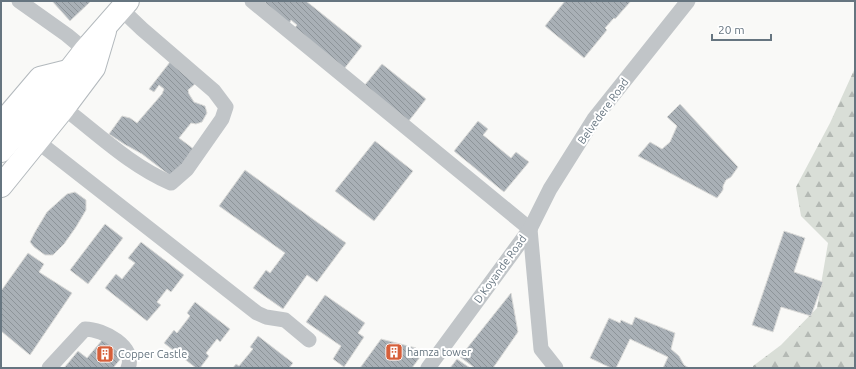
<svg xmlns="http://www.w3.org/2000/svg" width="856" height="369" viewBox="0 0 856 369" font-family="Ubuntu,sans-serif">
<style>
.forest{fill:url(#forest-firs)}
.building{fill:url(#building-back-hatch);stroke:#dbdbd9}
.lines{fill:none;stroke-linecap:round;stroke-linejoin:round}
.secondary-casing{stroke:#b3b9bd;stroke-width:24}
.street{stroke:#c1c5c8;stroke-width:15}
.secondary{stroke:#fff;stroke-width:22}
.labels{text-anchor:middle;stroke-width:4;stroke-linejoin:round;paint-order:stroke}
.street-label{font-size:11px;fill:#667580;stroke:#fff}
.poi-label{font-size:11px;fill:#667580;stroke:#fff;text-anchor:start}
</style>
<defs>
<pattern id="forest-firs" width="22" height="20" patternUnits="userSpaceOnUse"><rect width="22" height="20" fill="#d9ded7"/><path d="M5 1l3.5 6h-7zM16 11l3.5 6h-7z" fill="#b4b9b4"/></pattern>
<pattern id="building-back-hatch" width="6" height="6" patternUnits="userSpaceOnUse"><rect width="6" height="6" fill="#a9b0b6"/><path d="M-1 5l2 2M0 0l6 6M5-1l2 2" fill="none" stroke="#8d9499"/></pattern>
</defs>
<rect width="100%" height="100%" fill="#f9f9f7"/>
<polygon class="forest" points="855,68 855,368 753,368 753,366 781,345 817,308 828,243 801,216 796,187 830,123"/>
<g class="building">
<polygon points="52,1 91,1 70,21"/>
<polygon points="267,1 306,1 362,46 344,69 294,29 297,25 291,20 289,24 264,4"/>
<polygon points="565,1 631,1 615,19 614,18 605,28 607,30 584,58 545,26"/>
<polygon points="170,62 195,84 188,90 189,94 194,102 205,106 207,113 202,122 196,124 191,123 179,138 195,150 172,177 142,154 124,144 109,134 122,116 130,118 137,123 162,94 164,89 159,85 154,92 149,89"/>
<polygon points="382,64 426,99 408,122 364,86"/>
<polygon points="680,104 738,167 731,177 726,180 723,186 723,190 717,198 638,156 650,142 662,149 670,142 677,126 667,117"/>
<polygon points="478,121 488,129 483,135 511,158 516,152 529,162 504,192 454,151"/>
<polygon points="375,141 413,171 374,221 335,191"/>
<polygon points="245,170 346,243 317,282 307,275 283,309 253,288 266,270 270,273 285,253 219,206"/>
<polygon points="75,192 86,200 86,210 76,227 64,244 53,255 45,255 34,247 30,242 35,232 47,212 67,194"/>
<polygon points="105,224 123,238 88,284 70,270"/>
<polygon points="784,231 805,238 794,272 823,282 811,316 781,307 773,332 752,325"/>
<polygon points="141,242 184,275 171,292 167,289 157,302 161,305 147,321 105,288 116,274 122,279 135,263 128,258"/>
<polygon points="28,253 44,264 39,272 72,293 30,355 1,331 1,291"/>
<polygon points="511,293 518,332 493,368 475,368 460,357"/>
<polygon points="325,295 365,323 358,333 364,337 344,367 333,359 341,346 306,322"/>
<polygon points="195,302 230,329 220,342 217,339 206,353 209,356 200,368 196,368 164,343 174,330 177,333 190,316 187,313"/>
<polygon points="635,317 675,333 671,349 679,356 684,365 689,368 663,368 668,357 630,339 616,368 611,368 590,358 609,318 620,323 621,320 632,325"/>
<polygon points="258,336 293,363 289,368 233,368 236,364 239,366 253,349 250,347"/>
<polygon points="103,339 123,356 113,368 64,368 78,351 87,358"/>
<polygon points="381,339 416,348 420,357 412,368 360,368"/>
<polygon points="457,359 470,368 450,368"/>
</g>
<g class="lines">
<defs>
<g id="secondary">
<polyline points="1,124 40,78 68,71"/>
<polyline points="1,151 54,90 85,50 128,1"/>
<polyline points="1,186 64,108 94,68 105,31"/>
</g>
</defs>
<use href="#secondary" class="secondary-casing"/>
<g class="street">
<polyline points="19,1 67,35 85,50"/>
<polyline points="252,1 530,229"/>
<path d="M64,108C98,134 131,166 171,183L187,169L222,119L226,107L214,91L142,29L121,9"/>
<polyline points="37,141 257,313 266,317 285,320 309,340"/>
<polyline points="530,229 541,349 556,368"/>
<path d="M49,368L85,329C103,329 137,347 128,368"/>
<polyline points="428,368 530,229 550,189 594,119 688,1"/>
</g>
<use href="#secondary" class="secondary"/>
</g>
<defs>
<symbol id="building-square" viewBox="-11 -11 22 22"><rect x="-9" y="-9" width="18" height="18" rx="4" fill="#d65f3a" stroke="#fff"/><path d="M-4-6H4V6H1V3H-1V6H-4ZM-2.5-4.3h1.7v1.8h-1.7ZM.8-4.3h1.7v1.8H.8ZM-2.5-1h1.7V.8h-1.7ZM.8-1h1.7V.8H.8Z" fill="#fff"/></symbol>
</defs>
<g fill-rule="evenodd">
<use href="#building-square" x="384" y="342" width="20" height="20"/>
<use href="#building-square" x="95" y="344" width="20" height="20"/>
</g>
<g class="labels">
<g class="street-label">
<text transform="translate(603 111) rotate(-54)" y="4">Belvedere Road</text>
<text transform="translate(500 269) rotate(-54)" y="4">D Koyande Road</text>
</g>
<g class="poi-label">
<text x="407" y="356">hamza tower</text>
<text x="118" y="358">Copper Castle</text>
</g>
</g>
<rect width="856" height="369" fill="none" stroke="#667580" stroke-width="4"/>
<path d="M712 34v6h59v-6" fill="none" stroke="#667580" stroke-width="2"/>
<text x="718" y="34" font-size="12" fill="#667580" stroke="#ffffff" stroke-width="3" paint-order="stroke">20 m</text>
</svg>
